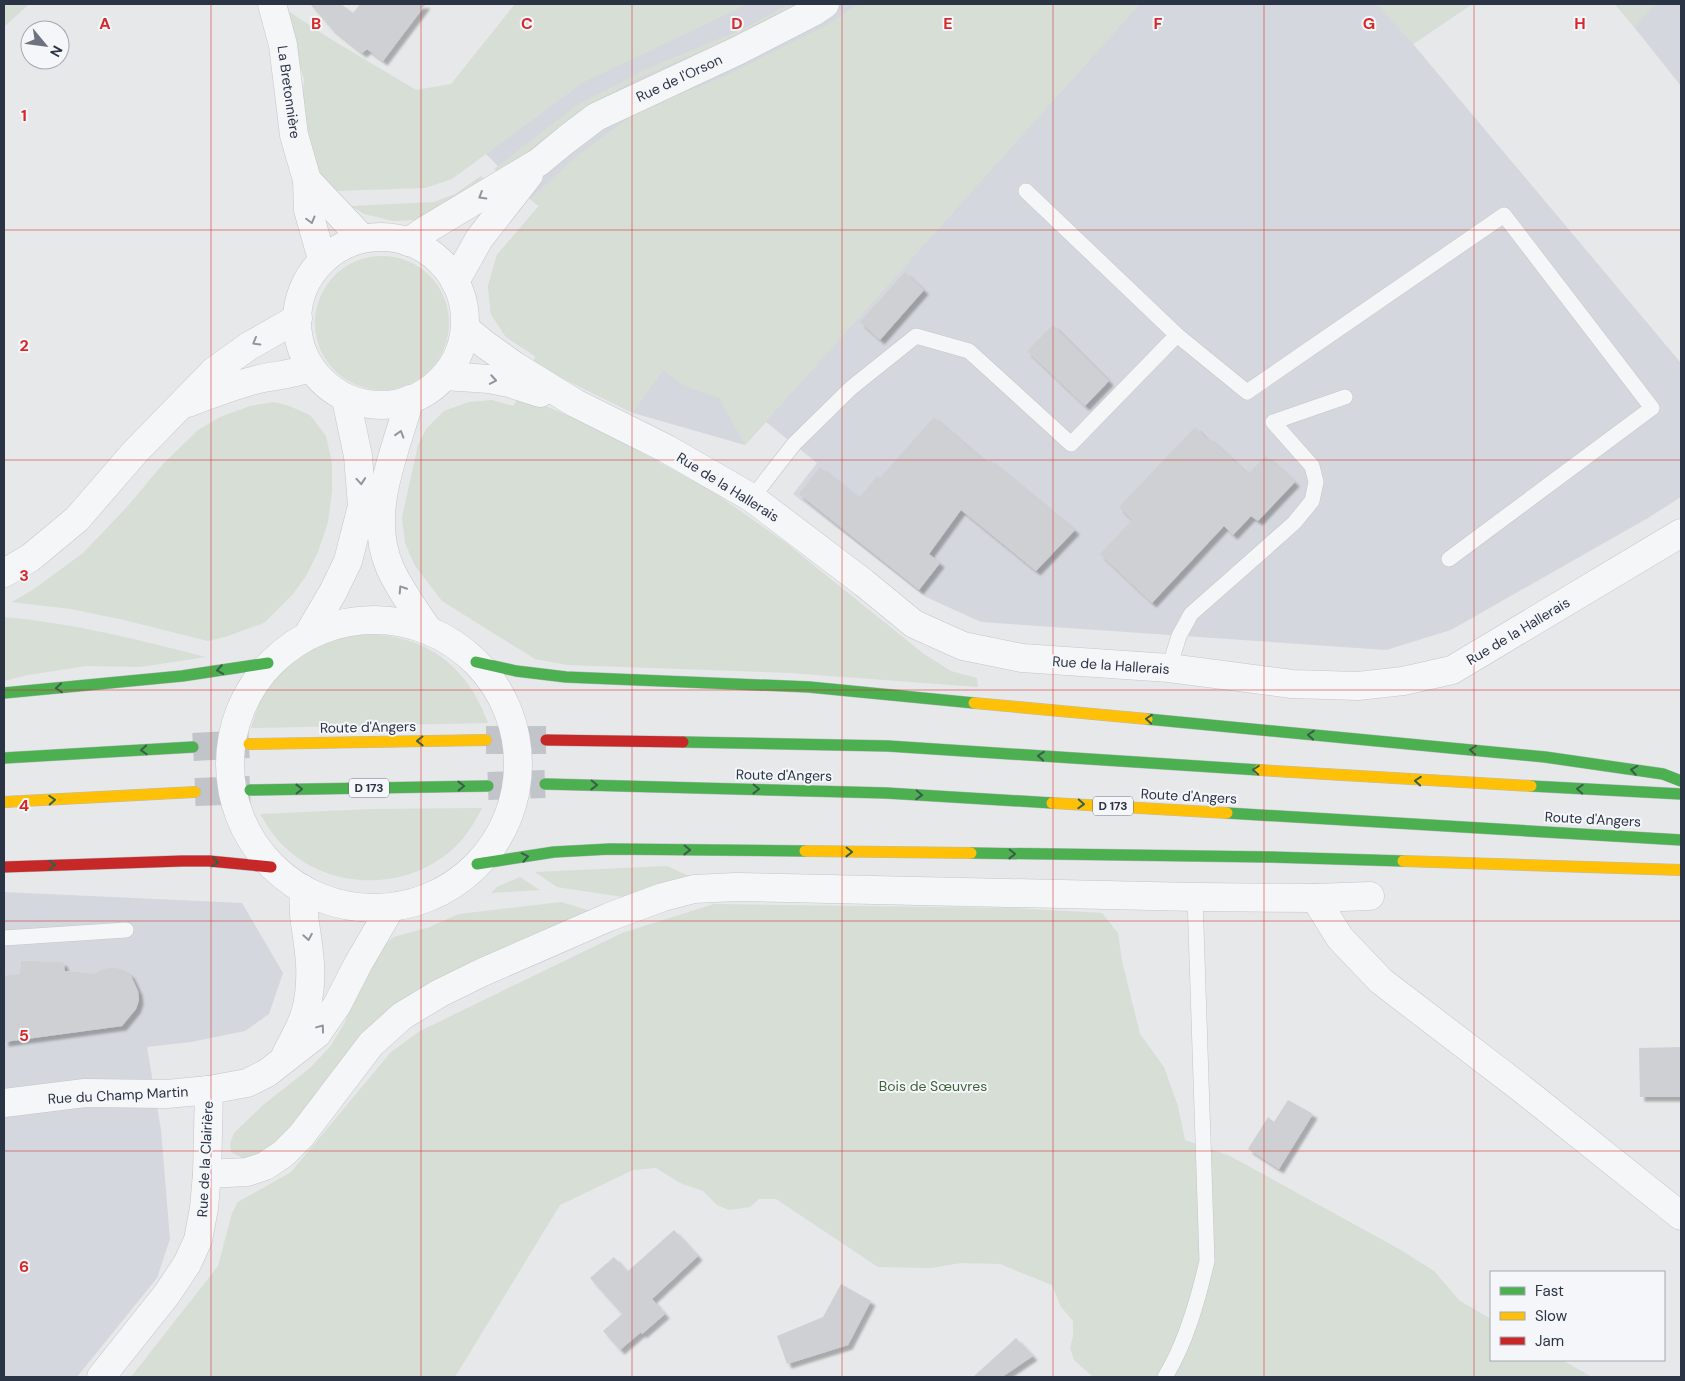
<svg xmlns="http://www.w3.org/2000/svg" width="1685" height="1381" viewBox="0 0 1685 1381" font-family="'DM Sans',sans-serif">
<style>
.built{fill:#d4d7dd}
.green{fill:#d6ded6}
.building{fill:#ced0d3;filter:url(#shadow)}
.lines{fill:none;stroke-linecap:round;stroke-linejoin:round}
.highway-tunnel{stroke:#c1c4c9;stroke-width:28;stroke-dasharray:28 14;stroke-linecap:butt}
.lane-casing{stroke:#c4c6c8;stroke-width:16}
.street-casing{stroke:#c4c6c8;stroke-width:29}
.fast-casing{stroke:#b8bbbf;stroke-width:12}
.slow-casing{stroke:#b8bbbf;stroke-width:12}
.jam-casing{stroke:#b8bbbf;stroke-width:12}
.lane{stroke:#f5f6f7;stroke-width:15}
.street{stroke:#f5f6f7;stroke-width:28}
.fast{stroke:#4caf50;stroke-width:11}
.slow{stroke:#ffc107;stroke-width:11}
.jam{stroke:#c62828;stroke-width:11}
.oneway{stroke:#90959e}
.oneway2{stroke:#375f49}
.grid{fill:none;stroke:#d62828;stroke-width:1;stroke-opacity:0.55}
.labels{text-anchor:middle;stroke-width:4;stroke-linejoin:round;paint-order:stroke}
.shield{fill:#f4f6f9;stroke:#676e7b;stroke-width:1}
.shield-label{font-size:12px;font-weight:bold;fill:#2b3445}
.street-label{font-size:14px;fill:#2b3445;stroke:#f4f6f9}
.park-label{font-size:14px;fill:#3f6138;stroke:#f4f6f9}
.grid-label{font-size:16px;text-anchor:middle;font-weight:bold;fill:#d62828;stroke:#f4f6f9;stroke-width:4;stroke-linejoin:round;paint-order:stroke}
</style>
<defs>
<filter id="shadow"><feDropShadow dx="4.5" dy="4.5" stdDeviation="1" flood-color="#0004"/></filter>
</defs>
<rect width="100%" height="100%" fill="#e6e8ea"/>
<g class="built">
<polygon points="515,4 1472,4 1413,44 1681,363 1681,497 1648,518 1451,630 1386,650 981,622 926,597 793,494 817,463 766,422 745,445 633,413 534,364 535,356 506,337 491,314 488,286 497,255 539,206 530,199 486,154 481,145"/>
<polygon points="1615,4 1681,4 1681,86 1634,27"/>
<polygon points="4,892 242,903 283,973 269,1014 245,1031 191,1042 147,1047 161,1130 170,1239 157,1278 77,1377 4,1377"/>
</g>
<g class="green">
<polygon points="4,4 29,4 4,27"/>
<polygon points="515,4 748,4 584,82 452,179 425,188 333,191 314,165 301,109 304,80 285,9 329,38 416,90 451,84"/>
<polygon points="789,4 799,4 749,31 639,78 580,110 499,174 494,169 577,105 644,70 747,27"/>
<polygon points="858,4 1140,4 745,445 719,398 686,387 663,370 633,413 534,364 535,356 506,337 491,314 488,286 497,255 539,206 530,199 578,155 638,111 725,76 827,25"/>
<polygon points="1376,4 1472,4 1413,44"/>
<polygon points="1615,4 1656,4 1634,27"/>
<polygon points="481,176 486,181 415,220 393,221 364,214 351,206 434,202 455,194"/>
<circle cx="382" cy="323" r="67"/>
<polygon points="520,396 583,421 712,491 786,543 924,654 951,671 977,678 978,687 790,673 567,665 535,659 442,601 415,566 405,543 402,517 418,445 426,429 444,411 469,402 492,400 513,406"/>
<polygon points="274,402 289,406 310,415 326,436 332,463 332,491 328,522 318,552 306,576 293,594 264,623 225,637 208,641 124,620 71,609 12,602 34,589 83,553 126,508 163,464 198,430 220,417 250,406"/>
<path d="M4,617C73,623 140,640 206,657L140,667L86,666L28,675L4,681Z"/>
<path d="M367,634C376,635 385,635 394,637C442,646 472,679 488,723L251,728C254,719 256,710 260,702C277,671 306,648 340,638C348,636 358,636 367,634Z"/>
<path d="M482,808C475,822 467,835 456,846C411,890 335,892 288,850C276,840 268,827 260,814L372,809Z"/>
<polygon points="667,866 689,876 623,897 557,887 535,872"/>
<polygon points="520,877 540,890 491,893 497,887"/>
<polygon points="561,902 594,912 496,951 459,971 270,1149 246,1160 231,1152 230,1144 234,1133 263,1105 310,1068 330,1047 344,1024 369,967 378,953 393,937 427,928 459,914"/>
<polygon points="714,904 1013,908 1102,913 1118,933 1122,961 1140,1034 1164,1067 1178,1106 1185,1140 1230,1156 1399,1249 1434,1271 1460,1301 1491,1319 1491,1360 1562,1360 1592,1377 1093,1377 1074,1360 1070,1348 1073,1336 1073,1321 1061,1307 1052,1285 1000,1264 961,1263 931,1268 878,1267 776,1199 759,1199 750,1207 729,1210 717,1205 703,1191 680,1183 656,1168 633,1170 560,1205 455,1377 131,1377 218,1266 232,1213 238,1202 291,1172 391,1052 420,1031 622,933"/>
</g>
<g class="building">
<polygon points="310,4 341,4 353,13 360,4 426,4 383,61 367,49 362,53 331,28"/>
<polygon points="905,272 924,290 880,340 860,322"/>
<polygon points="1053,325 1109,381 1085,406 1027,351"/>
<polygon points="934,417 987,463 990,460 1075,530 1036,571 961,510 929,554 940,563 919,590 799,494 820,467 859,498 877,476 880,478"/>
<polygon points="1195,427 1207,439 1209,438 1248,474 1266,456 1295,482 1258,521 1251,516 1233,535 1224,526 1152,603 1100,554 1132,520 1119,507"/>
<polygon points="21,961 63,962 65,971 95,974 103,969 113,968 122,969 130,974 138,991 139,1000 136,1009 122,1026 4,1042 4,976 20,974"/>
<polygon points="1681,1047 1681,1097 1640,1097 1639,1048"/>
<polygon points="1288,1100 1313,1114 1279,1169 1248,1149 1268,1117 1274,1122"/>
<polygon points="674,1230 698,1256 652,1299 665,1314 642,1334 641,1332 620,1350 603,1331 622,1314 590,1278 614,1257 627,1272"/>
<polygon points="841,1284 871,1301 848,1345 787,1364 777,1336 823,1317"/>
<polygon points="1016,1338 1033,1356 1002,1377 973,1377"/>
</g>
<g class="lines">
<g class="highway-tunnel">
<polyline points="486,740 546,740"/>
<polyline points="193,747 249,744"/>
<polyline points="488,786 545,784"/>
<polyline points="195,792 250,790"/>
</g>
<defs>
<g id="lane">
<polyline points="1026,191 1177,335"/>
<polyline points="752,498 794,444 851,388 916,336 969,351 1071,444 1177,335 1247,392 1504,215 1652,408 1449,559"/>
<polyline points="1169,668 1179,636 1191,614 1294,523 1312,501 1316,482 1312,466 1273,422 1345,397"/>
<polyline points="4,938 126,930"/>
<path d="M1165,1377C1186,1343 1198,1300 1207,1261L1195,897"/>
</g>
<g id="street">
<polyline points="272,4 283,45 294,135 307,180 308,210 322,259"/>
<polyline points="307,180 360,236"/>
<circle cx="381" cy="321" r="84"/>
<polyline points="408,242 424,231 539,162 567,139 596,117 737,51 813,12 825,4"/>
<polyline points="455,282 479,239 529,175"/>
<polyline points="466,329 483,343 515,366 575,403 667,449 752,498 864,583 914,624 963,646 1022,658 1169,668 1292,684 1358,686 1403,681 1452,670 1681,533"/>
<polyline points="445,376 489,379 509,383 540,393"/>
<path d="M410,399C395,453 366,513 390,568C400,590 415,610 428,630"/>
<path d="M188,403C211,394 235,385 259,379C278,375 291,375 309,368"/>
<polyline points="4,573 30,558 77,519 135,452 214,371 249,346 298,318"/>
<circle cx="374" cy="764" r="144"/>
<polyline points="310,631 333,592 348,561 362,506 358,456 346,399"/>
<polyline points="1315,898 1340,938 1381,981 1526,1092 1681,1216"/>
<path d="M286,1054C295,1037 305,1020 308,1001C313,974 309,950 305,923C303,912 304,900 303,889"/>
<polyline points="4,1103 85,1093 167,1094 209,1090 247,1083 267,1073 317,1034 337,1005 358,964 390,909"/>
<polyline points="207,1174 247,1172 265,1166 283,1154 301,1136 371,1044 402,1016 440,993 483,972 609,917 663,897 694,889 736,887 1195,897 1315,898 1370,896"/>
<polyline points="101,1377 167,1294 187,1264 198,1240 204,1208 207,1174 209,1090"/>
</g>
<g id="fast">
<polyline points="476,662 516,671 566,677 809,687 974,703"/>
<polyline points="4,693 182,676 268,663"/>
<polyline points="1147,719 1545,757 1663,774 1681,781"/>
<polyline points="683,742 888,746 1259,770"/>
<polyline points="4,758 193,747"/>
<polyline points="545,784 886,793 1052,803"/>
<polyline points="1531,786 1681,794"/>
<polyline points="250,790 488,786"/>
<polyline points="1227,813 1681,840"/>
<polyline points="971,853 1269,857 1403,861"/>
<polyline points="477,864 554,852 610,849 805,851"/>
</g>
<g id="slow">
<polyline points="974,703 1147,719"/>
<polyline points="249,744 486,740"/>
<polyline points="1259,770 1531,786"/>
<polyline points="4,802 195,792"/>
<polyline points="1052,803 1227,813"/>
<polyline points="805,851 971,853"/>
<polyline points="1403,861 1681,870"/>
</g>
<g id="jam">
<polyline points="546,740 683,742"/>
<polyline points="4,867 182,861 209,861 271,867"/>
</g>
</defs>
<use href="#lane" class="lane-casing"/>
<use href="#street" class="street-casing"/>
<use href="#fast" class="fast-casing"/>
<use href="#slow" class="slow-casing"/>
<use href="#jam" class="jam-casing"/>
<use href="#lane" class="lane"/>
<use href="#street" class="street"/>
<use href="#fast" class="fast"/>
<use href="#slow" class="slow"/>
<use href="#jam" class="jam"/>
</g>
<defs><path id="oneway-chevron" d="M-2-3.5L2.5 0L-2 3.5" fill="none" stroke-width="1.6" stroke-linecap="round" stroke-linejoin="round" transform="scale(1.25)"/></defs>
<g class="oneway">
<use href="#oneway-chevron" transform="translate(482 196) rotate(149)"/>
<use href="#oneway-chevron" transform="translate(311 220) rotate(75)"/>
<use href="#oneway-chevron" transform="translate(256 342) rotate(150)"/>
<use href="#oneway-chevron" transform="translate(493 380) rotate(10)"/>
<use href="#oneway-chevron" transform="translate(400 434) rotate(-73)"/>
<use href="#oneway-chevron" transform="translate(361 481) rotate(85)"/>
<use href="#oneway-chevron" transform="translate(402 589) rotate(-123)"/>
<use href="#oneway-chevron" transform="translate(308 937) rotate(80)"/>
<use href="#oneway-chevron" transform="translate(321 1028) rotate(-53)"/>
</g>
<g class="oneway2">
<use href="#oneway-chevron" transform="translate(220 670) rotate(171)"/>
<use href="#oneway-chevron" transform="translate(59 688) rotate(175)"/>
<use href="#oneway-chevron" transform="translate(1149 719) rotate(-175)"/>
<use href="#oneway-chevron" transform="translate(1311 735) rotate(-175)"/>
<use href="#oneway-chevron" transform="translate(420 741) rotate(179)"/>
<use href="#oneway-chevron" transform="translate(144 750) rotate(177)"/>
<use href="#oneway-chevron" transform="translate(1473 750) rotate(-175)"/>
<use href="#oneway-chevron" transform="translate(1041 756) rotate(-176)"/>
<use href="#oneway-chevron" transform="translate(1256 770) rotate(-176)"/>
<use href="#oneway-chevron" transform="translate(1634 770) rotate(-171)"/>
<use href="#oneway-chevron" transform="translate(1418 781) rotate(-176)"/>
<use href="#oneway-chevron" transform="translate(594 785) rotate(1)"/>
<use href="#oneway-chevron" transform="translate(461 786) rotate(-1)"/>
<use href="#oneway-chevron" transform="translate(299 789) rotate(-1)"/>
<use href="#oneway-chevron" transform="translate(756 789) rotate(1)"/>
<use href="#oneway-chevron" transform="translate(1580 789) rotate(-177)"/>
<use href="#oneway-chevron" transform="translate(919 795) rotate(3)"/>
<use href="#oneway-chevron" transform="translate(52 800) rotate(-3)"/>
<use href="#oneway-chevron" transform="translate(1081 804) rotate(3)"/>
<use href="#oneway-chevron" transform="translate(687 850) rotate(1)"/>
<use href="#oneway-chevron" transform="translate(849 852) rotate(1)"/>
<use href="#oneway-chevron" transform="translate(1012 854) rotate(1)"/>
<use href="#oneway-chevron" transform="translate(525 857) rotate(-11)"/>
<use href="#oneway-chevron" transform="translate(215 862) rotate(6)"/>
<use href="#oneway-chevron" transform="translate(52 865) rotate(-2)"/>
</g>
<path class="grid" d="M211,4V1377M421,4V1377M632,4V1377M842,4V1377M1053,4V1377M1264,4V1377M1474,4V1377M4,230H1681M4,460H1681M4,690H1681M4,921H1681M4,1151H1681"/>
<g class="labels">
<g class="shield">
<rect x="349" y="778.5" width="40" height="19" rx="4"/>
<rect x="1093" y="796.5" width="40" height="19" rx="4"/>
</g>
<g class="shield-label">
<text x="369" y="792">D 173</text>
<text x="1113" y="810">D 173</text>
</g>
<g class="street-label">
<text transform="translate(679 78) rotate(-25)" y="5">Rue de l'Orson</text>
<text transform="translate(289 92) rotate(82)" y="5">La Bretonnière</text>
<text transform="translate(728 487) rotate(32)" y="5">Rue de la Hallerais</text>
<text transform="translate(1518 631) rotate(-31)" y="5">Rue de la Hallerais</text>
<text transform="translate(1111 665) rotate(4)" y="5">Rue de la Hallerais</text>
<text transform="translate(368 727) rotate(-1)" y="5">Route d'Angers</text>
<text transform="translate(784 775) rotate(1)" y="5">Route d'Angers</text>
<text transform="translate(1189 796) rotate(3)" y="5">Route d'Angers</text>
<text transform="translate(1593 819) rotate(3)" y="5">Route d'Angers</text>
<text transform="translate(118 1095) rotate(-3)" y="5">Rue du Champ Martin</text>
<text transform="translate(205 1159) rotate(-87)" y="5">Rue de la Clairière</text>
</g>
<g class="park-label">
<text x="933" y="1091">Bois de Sœuvres</text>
</g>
</g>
<g class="grid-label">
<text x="105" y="29">A</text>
<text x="316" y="29">B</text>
<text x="527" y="29">C</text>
<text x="737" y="29">D</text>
<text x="948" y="29">E</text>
<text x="1158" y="29">F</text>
<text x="1369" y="29">G</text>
<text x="1580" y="29">H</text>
<text x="24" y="121">1</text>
<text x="24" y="351">2</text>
<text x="24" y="581">3</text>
<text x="24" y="811">4</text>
<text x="24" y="1041">5</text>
<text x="24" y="1272">6</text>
</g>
<rect width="1685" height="1381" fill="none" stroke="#2b3445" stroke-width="10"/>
<rect x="1490" y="1271" width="175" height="90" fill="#f4f6f9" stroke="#a4a8b1"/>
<rect x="1500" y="1287" width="25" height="8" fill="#4caf50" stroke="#a4a8b1"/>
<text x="1535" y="1296" font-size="15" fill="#2b3445">Fast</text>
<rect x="1500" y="1312" width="25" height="8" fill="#ffc107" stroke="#a4a8b1"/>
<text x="1535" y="1321" font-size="15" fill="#2b3445">Slow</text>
<rect x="1500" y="1337" width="25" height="8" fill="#c62828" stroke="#a4a8b1"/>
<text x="1535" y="1346" font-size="15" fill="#2b3445">Jam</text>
<g transform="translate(45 45) rotate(119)"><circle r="24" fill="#f4f6f9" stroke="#a4a8b1"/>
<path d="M0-4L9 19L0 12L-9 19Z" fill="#6c737f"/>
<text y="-8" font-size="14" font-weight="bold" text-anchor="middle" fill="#2b3445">N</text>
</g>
</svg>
